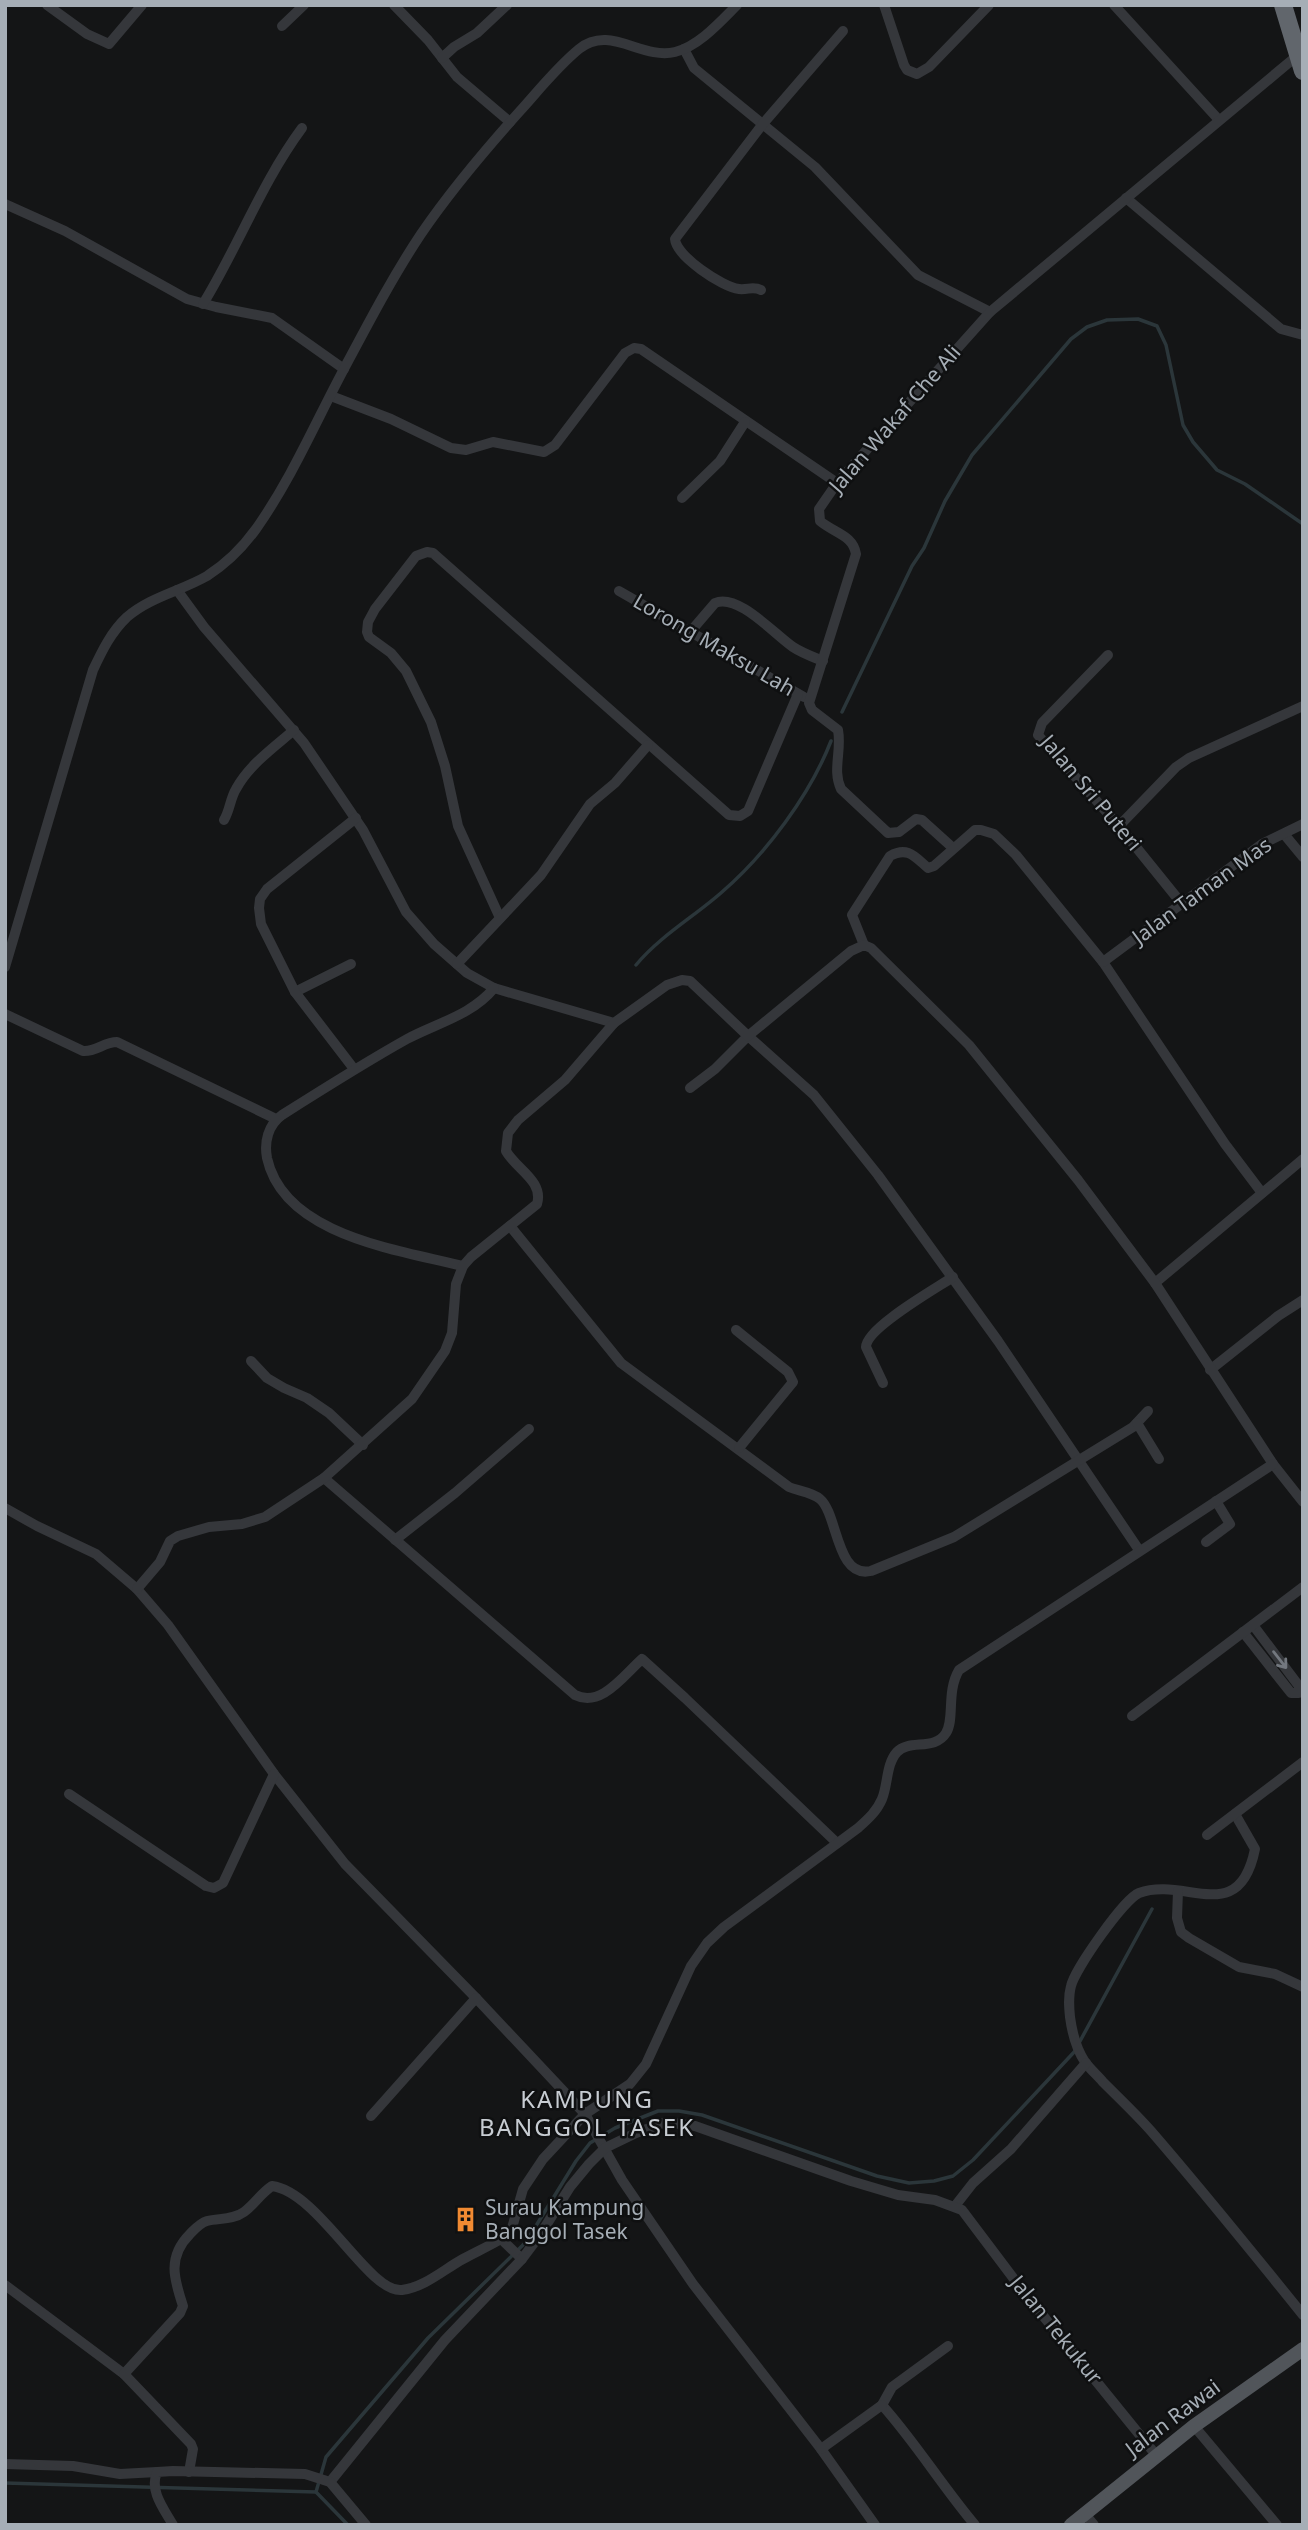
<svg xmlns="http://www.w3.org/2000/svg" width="1308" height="2530" viewBox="0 0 1308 2530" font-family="'Noto Sans',sans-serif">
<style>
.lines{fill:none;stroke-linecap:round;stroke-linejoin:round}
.stream{stroke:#2b363a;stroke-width:3.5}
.minor{stroke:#35373b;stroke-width:10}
.major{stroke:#51555a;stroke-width:14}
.highway{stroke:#61666c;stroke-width:18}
.oneway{stroke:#73787f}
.labels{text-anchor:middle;stroke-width:5;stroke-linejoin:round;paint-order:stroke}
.street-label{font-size:21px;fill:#a6aeb6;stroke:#0f1011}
.poi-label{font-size:21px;fill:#a6aeb6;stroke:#0f1011;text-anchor:start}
.quarter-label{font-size:24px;letter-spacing:2px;fill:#c7ccd2;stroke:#0f1011}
</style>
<rect width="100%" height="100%" fill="#141516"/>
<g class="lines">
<g class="stream">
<polyline points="842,712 912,566 924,548 945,501 972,455 1071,339 1087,327 1107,320 1138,319 1157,326 1166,345 1183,425 1193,442 1217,470 1245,484 1303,524"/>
<path d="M636,965C660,936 695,916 722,892C766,854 810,795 831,741"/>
<polyline points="1079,2043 1152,1909"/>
<polyline points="5,2483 316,2492 348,2525"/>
<polyline points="316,2492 326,2457 428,2338 526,2242 576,2161 590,2143 615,2128 658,2111 679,2111 702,2115 877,2176 909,2183 934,2181 953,2176 973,2160 1076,2050"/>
</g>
<g class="minor">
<polyline points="47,5 87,34 109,44 142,5"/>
<polyline points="394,5 428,40 457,77 510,122"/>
<polyline points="884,5 904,65 907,70 917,74 929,67 989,5"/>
<polyline points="1114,5 1219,120"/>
<polyline points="282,26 304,5"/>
<polyline points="684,49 694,68 815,167 918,275 990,312"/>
<polyline points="442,58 454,47 477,33 507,5"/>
<polyline points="1126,198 1281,329 1303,335"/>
<polyline points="5,204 65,231 187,299 216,307 272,318 344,369"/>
<path d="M761,290C753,286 748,290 739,289C722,287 676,256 675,239L762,125L843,31"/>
<path d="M203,304C238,247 262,182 302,128"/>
<polyline points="331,396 391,419 451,448 466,450 493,442 544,452 555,445 625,353 634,348 641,349 837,483"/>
<polyline points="682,498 720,461 745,422"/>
<polyline points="177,590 204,627 304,743 363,830 406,912 434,944 467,973 494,988 614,1023"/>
<polyline points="619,591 804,697"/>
<path d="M691,631L715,603C738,593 774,634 793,647C802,653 813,657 823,661"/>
<polyline points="1108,655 1042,723 1038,735 1119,826 1182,904"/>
<path d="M224,820C230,810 230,799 236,789C249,765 273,748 294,730"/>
<polyline points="1119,826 1176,767 1189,758 1303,706"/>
<polyline points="1284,834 1303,857"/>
<path d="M953,848L922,820L916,819L899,832L888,833L841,789C832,770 842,751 838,730L812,710L809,703L856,554C853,535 834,533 820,521L819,509L837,483L990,312L1298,55"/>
<polyline points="500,918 458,826 445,766 431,722 406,671 391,653 369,637 367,632 368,622 375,609 416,556 427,552 433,553 729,815 740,816 748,811 798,694"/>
<path d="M864,945L852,915L890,856C908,846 915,857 928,868L934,866L975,830H981L994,834L1016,855L1103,962L1225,1144L1262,1193"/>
<polyline points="1103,962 1262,844 1303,824"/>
<polyline points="457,964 541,875 590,804 615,783 648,745"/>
<path d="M5,967L93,670C102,651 111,632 127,617C150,597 181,591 207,576C226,564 243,547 256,529C292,478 316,421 345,367C369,322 393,276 421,234C451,190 485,150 520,111C539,90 557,67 579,49C610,24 641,60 675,52C699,46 720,22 737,5"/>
<polyline points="295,992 351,964"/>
<path d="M5,1014L83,1051C96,1052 104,1042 117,1042L276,1119"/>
<polyline points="354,1069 295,992 261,924 259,908 260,899 267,889 356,818"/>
<polyline points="690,1088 715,1069 748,1036 814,1095 878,1175 998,1341 1139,1550"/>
<path d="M510,1226L621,1363L789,1487C798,1491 812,1492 820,1499C838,1514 836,1579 871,1571L954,1537L1133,1427L1148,1411"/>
<path d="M463,1266C400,1250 284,1236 267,1158C264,1142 268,1125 282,1115C323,1089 364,1063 407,1039C437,1023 472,1015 494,988"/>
<polyline points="1155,1283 1303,1159"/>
<polyline points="736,1330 788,1372 793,1382 739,1448"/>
<polyline points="251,1361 267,1378 284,1388 307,1398 329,1413 363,1445"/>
<polyline points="1210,1370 1278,1316 1303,1300"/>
<path d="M883,1383L866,1347C866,1328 935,1289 953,1277"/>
<polyline points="1137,1423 1159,1459"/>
<path d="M324,1478L575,1695C601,1708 623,1676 642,1659L685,1698L837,1843"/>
<polyline points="5,1508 37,1526 96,1554 137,1589 168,1625 274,1774 345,1864 476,1998 585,2114 622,2180 693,2284 821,2449 875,2525"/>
<polyline points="395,1540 455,1493 529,1429"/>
<polyline points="1206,1542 1230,1524 1216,1501"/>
<path d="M137,1589L160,1562L170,1541L178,1536L209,1527L242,1524L265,1517L324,1478L412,1399L445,1351L452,1333L456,1284L463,1266L471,1257L537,1204C544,1181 516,1169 506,1151L508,1133L518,1120L565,1080L614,1023L667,985L682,980L690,981L748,1036L851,951L864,945L871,948L969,1045L1078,1180L1155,1283L1273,1464L1303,1502"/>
<polyline points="1243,1632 1291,1693 1299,1693 1299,1686 1253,1625"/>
<polyline points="1132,1716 1303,1587"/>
<polyline points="69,1794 206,1886 214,1888 223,1883 274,1774"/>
<path d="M1235,1814L1255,1849C1239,1928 1186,1876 1139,1893C1124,1899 1075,1969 1071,1986C1068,1997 1069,2007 1070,2017C1072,2032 1077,2050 1085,2062C1090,2069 1098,2076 1103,2082C1119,2098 1136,2114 1151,2131C1203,2191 1253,2253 1303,2315"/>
<polyline points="1207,1835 1303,1762"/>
<polyline points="1178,1891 1177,1918 1181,1932 1189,1938 1239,1967 1275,1974 1303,1987"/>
<polyline points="371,2116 476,1998"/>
<polyline points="955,2206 973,2183 1011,2149 1086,2063"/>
<polyline points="501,2239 522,2259"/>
<polyline points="5,2285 124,2374"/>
<path d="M948,2346L892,2387L882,2405C916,2443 942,2486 975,2525"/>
<polyline points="1194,2426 1277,2525"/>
<polyline points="821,2449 882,2405"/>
<polyline points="5,2464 73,2466 120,2474 157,2472"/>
<path d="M189,2472L193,2449L191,2444L124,2374L180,2313L183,2306C174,2279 167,2257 190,2234C195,2229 200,2223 207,2221C219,2218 233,2220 244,2212C255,2204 261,2193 272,2186C319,2192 369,2294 402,2290C425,2287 443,2270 463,2259C476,2252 489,2246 501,2239L512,2228L523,2189L543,2159L585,2114L630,2084L646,2064L691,1966L707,1943L724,1927L858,1828C868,1819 877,1811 882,1799C888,1785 886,1764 897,1752C909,1739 935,1751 946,1733C955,1719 946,1692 959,1670L1273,1464"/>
<polyline points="330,2482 445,2340 522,2259 540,2235 570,2187 589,2164 605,2148 636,2133 666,2122 695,2126 851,2181 898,2195 935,2200 962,2210 1023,2291 1156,2455"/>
<polyline points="1084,2513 1094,2525"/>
<path d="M173,2525C164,2509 149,2491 157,2472L173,2471L305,2474L330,2482L366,2525"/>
</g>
<polyline class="major" points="1071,2525 1194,2426 1303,2349"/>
<polyline class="highway" points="1283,5 1303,71"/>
</g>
<defs><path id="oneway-shaft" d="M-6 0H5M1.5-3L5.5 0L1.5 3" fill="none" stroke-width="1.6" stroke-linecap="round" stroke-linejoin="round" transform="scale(1.75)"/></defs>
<use class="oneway" href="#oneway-shaft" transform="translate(1280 1660) rotate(52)"/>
<defs>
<symbol id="building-bare" viewBox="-9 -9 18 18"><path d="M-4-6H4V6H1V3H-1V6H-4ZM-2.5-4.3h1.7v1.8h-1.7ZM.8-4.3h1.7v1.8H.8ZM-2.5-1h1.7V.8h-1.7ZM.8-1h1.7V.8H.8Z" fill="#f18a32" stroke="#0f1011" stroke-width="2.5" paint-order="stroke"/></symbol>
</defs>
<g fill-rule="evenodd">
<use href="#building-bare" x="448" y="2202" width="35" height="35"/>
</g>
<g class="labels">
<g class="street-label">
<text transform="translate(895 419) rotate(-49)" y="7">Jalan Wakaf Che Ali</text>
<text transform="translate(714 645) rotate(30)" y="7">Lorong Maksu Lah</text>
<text transform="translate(1091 793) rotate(50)" y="7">Jalan Sri Puteri</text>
<text transform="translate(1202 891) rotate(-36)" y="7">Jalan Taman Mas</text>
<text transform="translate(1056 2330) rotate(51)" y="7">Jalan Tekukur</text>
<text transform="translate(1173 2418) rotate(-37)" y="7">Jalan Rawai</text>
</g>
<g class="poi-label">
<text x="485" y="2215">Surau Kampung<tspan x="485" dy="24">Banggol Tasek</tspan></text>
</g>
<g class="quarter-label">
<text x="587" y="2108">KAMPUNG<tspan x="587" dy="28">BANGGOL TASEK</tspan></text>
</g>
</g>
<rect width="1308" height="2530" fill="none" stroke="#a6aeb6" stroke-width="14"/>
</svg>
